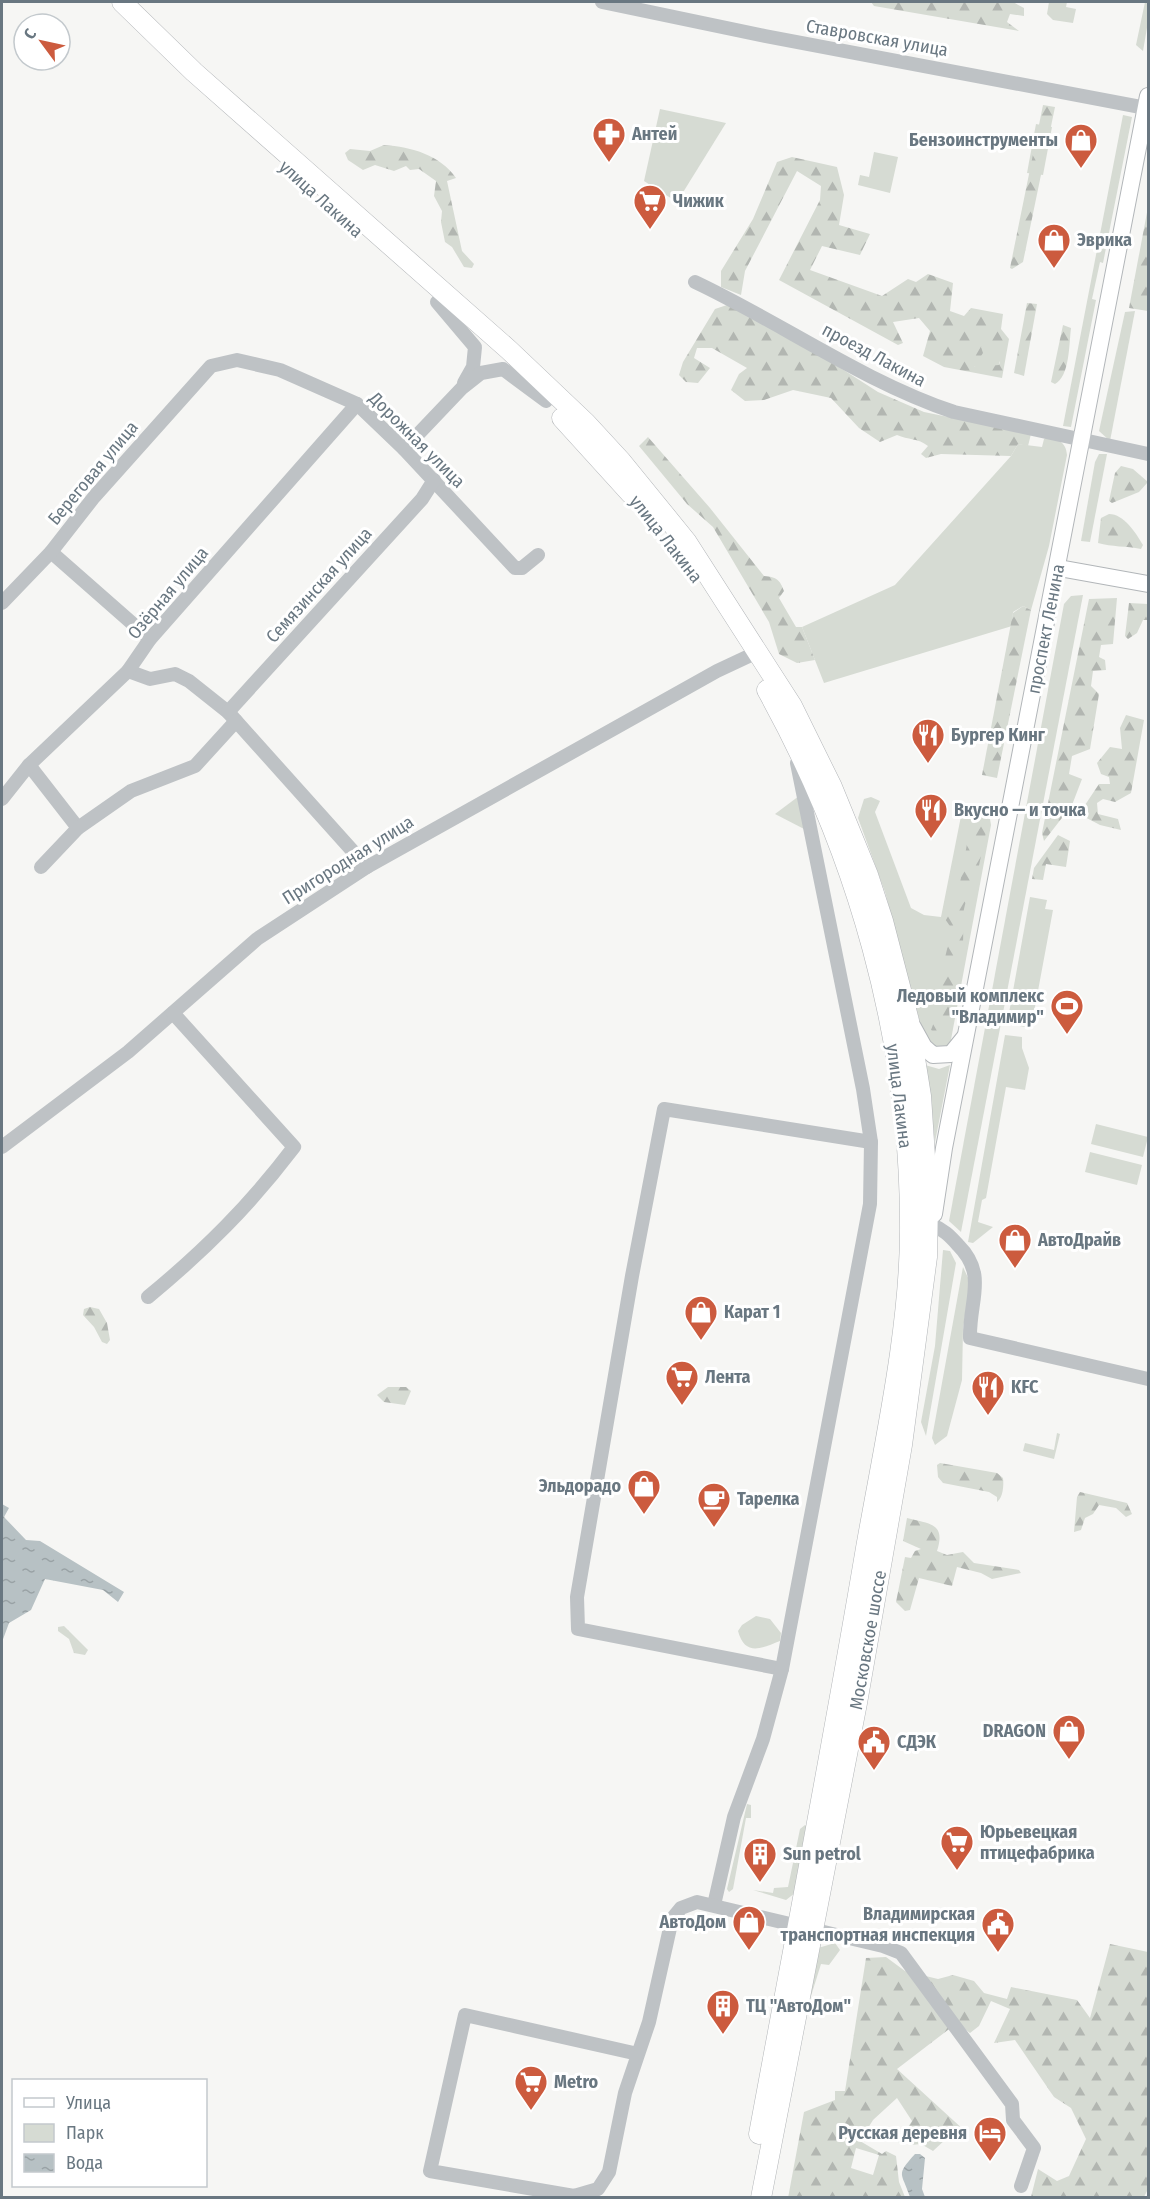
<svg xmlns="http://www.w3.org/2000/svg" width="1150" height="2199" viewBox="0 0 1150 2199" font-family="'Fira Sans Condensed',sans-serif">
<style>
.green{fill:#d6dbd3}
.forest{fill:url(#forest-firs);fill-rule:evenodd}
.water{fill:url(#water-ripples)}
.lines{fill:none;stroke-linecap:round;stroke-linejoin:round}
.major-casing{stroke:#b2b6b9;stroke-width:18}
.highway-casing{stroke:#b2b5b8;stroke-width:21}
.minor{stroke:#bec2c5;stroke-width:14}
.major{stroke:#fff;stroke-width:16}
.highway{stroke:#fff;stroke-width:20}
.labels{text-anchor:middle;stroke-width:6;stroke-linejoin:round;paint-order:stroke}
.street-label{font-size:18px;fill:#697781;stroke:#fff}
.poi-label{font-size:18px;font-weight:bold;fill:#697781;stroke:#fff;text-anchor:start}
</style>
<defs>
<pattern id="forest-firs" width="22" height="20" patternUnits="userSpaceOnUse" patternTransform="scale(1.5)"><rect width="22" height="20" fill="#d6dbd3"/><path d="M5 1l3.5 6h-7zM16 11l3.5 6h-7z" fill="#b2b6b1"/></pattern>
<pattern id="water-ripples" width="26" height="14" patternUnits="userSpaceOnUse" patternTransform="scale(1.5)"><rect width="26" height="14" fill="#b7c1c4"/><path d="M2 4q2-2 4 0t4 0M15 11q2-2 4 0t4 0" fill="none" stroke="#99a2a5"/></pattern>
</defs>
<rect width="100%" height="100%" fill="#f6f6f4"/>
<g class="green">
<polygon points="1049,2 1067,2 1066,7 1076,9 1073,23 1053,20 1047,14"/>
<polygon points="1145,2 1148,2 1148,22 1143,51 1136,45"/>
<polygon points="660,109 726,123 677,202 644,181"/>
<polygon points="1123,115 1132,117 1103,263 1100,262 1092,299 1096,300 1071,427 1063,426"/>
<polygon points="1036,124 1052,127 1043,175 1027,173"/>
<polygon points="874,152 898,157 890,193 858,185 860,175 869,177"/>
<polygon points="1135,311 1110,441 1099,431 1125,312"/>
<polygon points="977,332 1004,338 998,371 970,366"/>
<path d="M1048,437C1059,440 1066,442 1067,455L1049,546L1031,610L1023,606L1013,612L1012,626L824,683L802,627L895,585L1011,456L1018,444L1042,447L1044,439Z"/>
<polygon points="1099,454 1107,454 1090,542 1081,541 1095,462"/>
<polygon points="1083,595 961,1232 949,1221 1064,604 1071,596"/>
<polygon points="799,796 806,830 775,814"/>
<polygon points="871,797 880,801 875,812 911,908 924,915 941,917 962,811 973,807 990,819 991,825 950,1045 935,1050 922,1030 885,892 858,818 864,799"/>
<polygon points="1030,897 1047,900 1045,909 1053,910 1035,1007 1026,1027 1007,1024"/>
<polygon points="1005,1035 1022,1037 1022,1048 1029,1068 1025,1090 1006,1087 986,1198 982,1200 978,1222 993,1227 973,1243 968,1242"/>
<polygon points="925,1065 939,1069 950,1065 935,1142"/>
<polygon points="1096,1124 1148,1137 1143,1157 1091,1144"/>
<polygon points="1090,1152 1142,1165 1137,1185 1085,1172"/>
<polygon points="943,1250 950,1251 956,1263 926,1436 921,1422 935,1346"/>
<polygon points="963,1267 970,1282 963,1329 962,1380 947,1436 935,1445 932,1438"/>
<polygon points="1057,1433 1060,1434 1054,1459 1023,1451 1025,1443 1054,1450"/>
<path d="M756,1616L770,1619L781,1633L780,1641C762,1648 745,1657 738,1631L742,1625Z"/>
<polygon points="747,1804 751,1805 751,1818 746,1818 733,1889 729,1892 727,1889"/>
<polygon points="805,1825 807,1827 795,1893 786,1900 753,1890 773,1893 774,1888 788,1887 800,1829"/>
<polygon points="835,1943 840,1950 829,1965 821,1964 802,2025 818,1948"/>
</g>
<g class="forest">
<polygon points="871,2 1013,2 1024,8 1024,16 1010,14 1007,22 1019,31 874,6"/>
<polygon points="1043,105 1055,107 1023,262 1012,269 1010,268"/>
<path d="M384,145C412,147 440,155 456,178L447,181L462,251L474,264L472,268L464,267L452,247L445,242L441,222L442,211L434,196L436,181L419,169L410,170L406,166L394,171L375,165L363,170L348,160L345,153L350,149L370,151Z"/>
<path d="M792,157L837,167L844,195L839,225L870,234L860,255L822,246L810,270L882,296L908,279L916,282L928,274L953,283L950,311L964,316L971,308L1003,314L1001,329L1009,339L1002,378L944,367L923,356L930,331L919,318L893,322L903,343L898,345L779,280L820,200L821,186L797,171L745,271L741,295L721,287V271L753,219L777,162ZM981,347H987L1000,362L999,365L974,367L983,353Z"/>
<polygon points="1148,207 1148,311 1129,308"/>
<polygon points="1027,303 1037,304 1024,376 1014,373"/>
<path d="M727,305L814,351L878,392L924,412L1031,434L1028,446L1018,444L1011,456L941,454L926,458L921,454L928,446C918,438 908,440 897,435L880,442L859,428L831,398L793,390L764,400L745,401L731,390L739,374L747,368L712,348H697L694,358L710,368L698,383L686,382L679,375L683,362L715,309Z"/>
<path d="M1063,325L1071,328C1069,344 1070,376 1055,384L1051,382Z"/>
<path d="M648,437L710,508L764,576C777,577 780,580 784,591L779,598L796,627H802L815,660L797,663L779,654L769,622L713,527L687,504L639,446Z"/>
<polygon points="1121,466 1133,469 1148,482 1139,492 1112,503 1109,501 1115,473"/>
<path d="M1109,514C1124,514 1136,533 1143,545L1141,549C1126,546 1112,547 1098,543L1101,518Z"/>
<polygon points="1117,598 1113,644 1101,645 1099,657 1105,660 1106,670 1093,671 1091,686 1099,694 1090,749 1072,756 1069,774 1082,779 1072,805 1044,841 1042,833 1089,599"/>
<polygon points="1129,603 1148,604 1148,620 1143,620 1137,633 1128,639 1125,636"/>
<polygon points="1023,606 1031,610 997,778 982,775 1013,613"/>
<polygon points="1126,715 1144,720 1131,793 1115,802 1103,799 1097,803 1098,814 1118,819 1121,830 1100,825 1079,814 1099,784 1110,784 1109,777 1101,774 1097,763 1110,747 1122,749 1120,728"/>
<path d="M979,813L988,823L974,889C957,906 966,930 962,951C957,979 952,1007 947,1034L942,1038L931,1030L936,1017L927,981L940,978L952,929L945,919L946,907L956,905L972,816Z"/>
<polygon points="1058,835 1070,841 1066,867 1046,864 1043,880 1032,879 1034,868"/>
<polygon points="90,1307 99,1309 107,1323 110,1340 107,1344 102,1342 94,1327 83,1315 84,1309"/>
<polygon points="388,1387 406,1387 411,1391 405,1405 384,1402 377,1395"/>
<path d="M940,1463L997,1473L1003,1478C1004,1485 1003,1498 997,1502V1497L989,1492L943,1483L938,1477L937,1465Z"/>
<polygon points="1080,1492 1127,1503 1132,1514 1126,1517 1116,1508 1099,1505 1093,1514 1085,1518 1081,1530 1074,1532 1077,1497"/>
<path d="M907,1518C930,1524 946,1523 937,1551L947,1555L963,1552L974,1563L1019,1570L1021,1573L992,1579L981,1573L957,1567L952,1586L919,1578L910,1610L905,1611L896,1602L905,1557L911,1558L915,1551L921,1549L903,1541Z"/>
<polygon points="64,1626 88,1650 85,1655 74,1653 69,1639 58,1631 58,1627"/>
<path d="M1110,1944L1148,1952V2189L1144,2197H1031L1038,2169L1057,2181L1069,2176L1086,2139L1071,2108L1054,2097L1015,2040L994,2043L1010,2009L991,2001L979,2026L970,2033L957,2023L897,2069L965,2131L946,2139L933,2151L921,2144L911,2145L898,2142L912,2121L897,2098L873,2120L860,2141L882,2154L886,2151L896,2156L899,2182L905,2197L788,2198L804,2112L835,2100V2091H845L866,1958L886,1957L905,1971L938,1979L953,1975L974,1981L984,1993L1007,1999L1011,1987L1077,2000L1090,2018ZM856,2148L879,2155L873,2175L851,2168Z"/>
</g>
<g class="water">
<polygon points="2,1504 9,1508 4,1517 26,1540 40,1541 124,1592 118,1602 103,1590 45,1579 31,1610 9,1623 2,1642"/>
<path d="M915,2154H920L925,2158L922,2189L925,2197H910C902,2172 895,2176 915,2154Z"/>
</g>
<g class="lines">
<defs>
<g id="major">
<polyline points="1059,568 1148,584"/>
<polyline points="913,1027 924,1047 933,1055 951,1054 964,1038"/>
<polyline points="934,1214 944,1148 1148,96"/>
</g>
<g id="highway">
<polyline points="122,2 194,72 509,350 586,423 621,461 686,541 792,706 832,787 868,875 883,921 909,1021 921,1096 928,1202 927,1257 902,1445 857,1703 761,2198"/>
<polyline points="562,418 631,494"/>
<path d="M759,2134C795,1939 833,1744 866,1548C884,1445 911,1327 910,1224C910,1037 857,852 767,690"/>
</g>
</defs>
<use href="#major" class="major-casing"/>
<use href="#highway" class="highway-casing"/>
<g class="minor">
<polyline points="602,2 765,36 1146,108"/>
<path d="M695,282C782,323 862,381 954,412L1148,454"/>
<polyline points="437,302 475,347 473,367 464,383"/>
<polyline points="404,449 462,388 481,373 503,369 546,401"/>
<polyline points="51,552 150,639"/>
<polyline points="2,603 51,552 94,497 211,366 237,360 280,370 357,404 404,449 515,568 522,568 538,555"/>
<polyline points="128,671 150,679 175,674 189,681 228,712 367,867"/>
<polyline points="228,712 422,499 434,480"/>
<polyline points="29,765 78,828"/>
<polyline points="2,799 29,765 128,671 150,639 357,404"/>
<polyline points="41,867 78,828 131,791 195,766 236,721"/>
<polyline points="2,1147 128,1052 257,939 367,867 717,671 749,656"/>
<path d="M932,1225C943,1229 950,1236 958,1245C988,1275 969,1300 970,1338L1148,1379"/>
<path d="M148,1297C205,1250 250,1205 294,1147L173,1013"/>
<polyline points="782,1669 578,1629 577,1597 632,1276 664,1109 871,1142"/>
<polyline points="714,1905 734,1817 763,1739 782,1669 870,1204 871,1142 863,1089 797,763"/>
<polyline points="638,2054 465,2015 430,2171 574,2196 598,2189 609,2172 625,2093 649,2022 672,1919 681,1908 697,1902 883,1946 901,1953 1012,2104 1013,2120 1034,2148 1021,2186"/>
</g>
<use href="#major" class="major"/>
<use href="#highway" class="highway"/>
</g>
<defs>
<symbol id="pharmacy-pin" viewBox="-11 -11 22 30"><path d="M0 17L-7.5 6A9.5 9.5 0 1 1 7.5 6Z" fill="#cc5b3e" stroke="#fff"/><path d="M-2-6h4v4h4v4h-4v4h-4v-4h-4v-4h4Z" fill="#fff"/></symbol>
<symbol id="shop-pin" viewBox="-11 -11 22 30"><path d="M0 17L-7.5 6A9.5 9.5 0 1 1 7.5 6Z" fill="#cc5b3e" stroke="#fff"/><path d="M-5-2.5h2.3a2.7 3.5 0 0 1 5.4 0H5L5.5 6h-11ZM-1.5-2.5h3a1.5 2.3 0 0 0-3 0Z" fill="#fff"/></symbol>
<symbol id="supermarket-pin" viewBox="-11 -11 22 30"><path d="M0 17L-7.5 6A9.5 9.5 0 1 1 7.5 6Z" fill="#cc5b3e" stroke="#fff"/><path d="M-6-5.5h2.5l.6 2H6L4.5 2H-2.5L-4.4-4H-6ZM-1.5 3.2a1.3 1.3 0 1 0 .1 0ZM3 3.2a1.3 1.3 0 1 0 .1 0Z" fill="#fff"/></symbol>
<symbol id="restaurant-pin" viewBox="-11 -11 22 30"><path d="M0 17L-7.5 6A9.5 9.5 0 1 1 7.5 6Z" fill="#cc5b3e" stroke="#fff"/><path d="M-5-6h1v4h1v-4h1v4h1v-4h1v5L-1.5 .5V6h-2V.5L-5-1ZM5-6V6H3V1.5H1.5Q1.5-4 5-6Z" fill="#fff"/></symbol>
<symbol id="stadium-pin" viewBox="-11 -11 22 30"><path d="M0 17L-7.5 6A9.5 9.5 0 1 1 7.5 6Z" fill="#cc5b3e" stroke="#fff"/><path d="M0-5a6.5 5 0 1 0 0 10a6.5 5 0 1 0 0-10ZM-3.5-1.8h7v3.6h-7Z" fill="#fff"/></symbol>
<symbol id="cafe-pin" viewBox="-11 -11 22 30"><path d="M0 17L-7.5 6A9.5 9.5 0 1 1 7.5 6Z" fill="#cc5b3e" stroke="#fff"/><path d="M-5.5-4.5H6V0H3Q3 3.5 0 3.5H-2.5Q-5.5 3.5-5.5 0ZM3-3.2v2h1.7v-2ZM-6 4.5H4V6H-6Z" fill="#fff"/></symbol>
<symbol id="civic-pin" viewBox="-11 -11 22 30"><path d="M0 17L-7.5 6A9.5 9.5 0 1 1 7.5 6Z" fill="#cc5b3e" stroke="#fff"/><path d="M-.6-6.5H3V-4.5H.6V-3L4-1V1h2V6H-6V1h2V-1L-.6-3ZM-1.2 2.5V6h2.4V2.5Z" fill="#fff"/></symbol>
<symbol id="building-pin" viewBox="-11 -11 22 30"><path d="M0 17L-7.5 6A9.5 9.5 0 1 1 7.5 6Z" fill="#cc5b3e" stroke="#fff"/><path d="M-4-6H4V6H1V3H-1V6H-4ZM-2.5-4.3h1.7v1.8h-1.7ZM.8-4.3h1.7v1.8H.8ZM-2.5-1h1.7V.8h-1.7ZM.8-1h1.7V.8H.8Z" fill="#fff"/></symbol>
<symbol id="hotel-pin" viewBox="-11 -11 22 30"><path d="M0 17L-7.5 6A9.5 9.5 0 1 1 7.5 6Z" fill="#cc5b3e" stroke="#fff"/><path d="M-6-4.5h1.5V1H6V5H4.5V3h-9V5H-6ZM-4 0a1.8 1.8 0 1 1 3.6 0ZM.5 0V-2.5h3Q6-2.5 6 0Z" fill="#fff"/></symbol>
</defs>
<g fill-rule="evenodd">
<use href="#pharmacy-pin" x="590" y="115" width="38" height="52"/>
<use href="#shop-pin" x="1062" y="121" width="38" height="52"/>
<use href="#supermarket-pin" x="631" y="182" width="38" height="52"/>
<use href="#shop-pin" x="1035" y="221" width="38" height="52"/>
<use href="#restaurant-pin" x="909" y="716" width="38" height="52"/>
<use href="#restaurant-pin" x="912" y="791" width="38" height="52"/>
<use href="#stadium-pin" x="1048" y="987" width="38" height="52"/>
<use href="#shop-pin" x="996" y="1221" width="38" height="52"/>
<use href="#shop-pin" x="682" y="1293" width="38" height="52"/>
<use href="#supermarket-pin" x="663" y="1358" width="38" height="52"/>
<use href="#restaurant-pin" x="969" y="1368" width="38" height="52"/>
<use href="#shop-pin" x="625" y="1467" width="38" height="52"/>
<use href="#cafe-pin" x="695" y="1480" width="38" height="52"/>
<use href="#shop-pin" x="1050" y="1712" width="38" height="52"/>
<use href="#civic-pin" x="855" y="1723" width="38" height="52"/>
<use href="#supermarket-pin" x="938" y="1823" width="38" height="52"/>
<use href="#building-pin" x="741" y="1835" width="38" height="52"/>
<use href="#shop-pin" x="730" y="1903" width="38" height="52"/>
<use href="#civic-pin" x="979" y="1905" width="38" height="52"/>
<use href="#building-pin" x="704" y="1987" width="38" height="52"/>
<use href="#supermarket-pin" x="512" y="2063" width="38" height="52"/>
<use href="#hotel-pin" x="971" y="2114" width="38" height="52"/>
</g>
<g class="labels">
<g class="street-label">
<text transform="translate(877 38) rotate(10)" y="6">Ставровская улица</text>
<text transform="translate(321 199) rotate(42)" y="6">улица Лакина</text>
<text transform="translate(874 355) rotate(28)" y="6">проезд Лакина</text>
<text transform="translate(417 440) rotate(45)" y="6">Дорожная улица</text>
<text transform="translate(93 473) rotate(-50)" y="6">Береговая улица</text>
<text transform="translate(666 539) rotate(52)" y="6">улица Лакина</text>
<text transform="translate(319 585) rotate(-48)" y="6">Семязинская улица</text>
<text transform="translate(168 593) rotate(-50)" y="6">Озёрная улица</text>
<text transform="translate(1046 629) rotate(-79)" y="6">проспект Ленина</text>
<text transform="translate(348 860) rotate(-32)" y="6">Пригородная улица</text>
<text transform="translate(899 1096) rotate(83)" y="6">улица Лакина</text>
<text transform="translate(868 1640) rotate(-80)" y="6">Московское шоссе</text>
</g>
<g class="poi-label">
<text x="632" y="140">Антей</text>
<text x="1058" y="146" text-anchor="end">Бензоинструменты</text>
<text x="673" y="207">Чижик</text>
<text x="1077" y="246">Эврика</text>
<text x="951" y="741">Бургер Кинг</text>
<text x="954" y="816">Вкусно — и точка</text>
<text x="1044" y="1002" text-anchor="end">Ледовый комплекс<tspan x="1044" dy="21">"Владимир"</tspan></text>
<text x="1038" y="1246">АвтоДрайв</text>
<text x="724" y="1318">Карат 1</text>
<text x="705" y="1383">Лента</text>
<text x="1011" y="1393">KFC</text>
<text x="621" y="1492" text-anchor="end">Эльдорадо</text>
<text x="737" y="1505">Тарелка</text>
<text x="1046" y="1737" text-anchor="end">DRAGON</text>
<text x="897" y="1748">СДЭК</text>
<text x="980" y="1838">Юрьевецкая<tspan x="980" dy="21">птицефабрика</tspan></text>
<text x="783" y="1860">Sun petrol</text>
<text x="975" y="1920" text-anchor="end">Владимирская<tspan x="975" dy="21">транспортная инспекция</tspan></text>
<text x="726" y="1928" text-anchor="end">АвтоДом</text>
<text x="746" y="2012">ТЦ "АвтоДом"</text>
<text x="554" y="2088">Metro</text>
<text x="967" y="2139" text-anchor="end">Русская деревня</text>
</g>
</g>
<rect width="1150" height="2199" fill="none" stroke="#697781" stroke-width="6"/>
<rect x="12" y="2079" width="195" height="108" fill="#ffffff" stroke="#c3c9cd" stroke-width="1.5"/>
<rect x="24" y="2098" width="30" height="9" fill="#ffffff" stroke="#c3c9cd" stroke-width="1.5"/>
<text x="66" y="2109" font-size="18" fill="#697781">Улица</text>
<rect x="24" y="2124" width="30" height="18" fill="#d6dbd3" stroke="#c3c9cd" stroke-width="1.5"/>
<text x="66" y="2139" font-size="18" fill="#697781">Парк</text>
<rect x="24" y="2154" width="30" height="18" fill="url(#water-ripples)" stroke="#c3c9cd" stroke-width="1.5"/>
<text x="66" y="2169" font-size="18" fill="#697781">Вода</text>
<g transform="translate(42 42) rotate(303)"><circle r="28" fill="#ffffff" stroke="#c3c9cd" stroke-width="1.5"/>
<path d="M0-4.5L10 22L0 15L-10 22Z" fill="#cc5b3e"/>
<text y="-9" font-size="16" font-weight="bold" text-anchor="middle" fill="#697781">С</text>
</g>
</svg>
